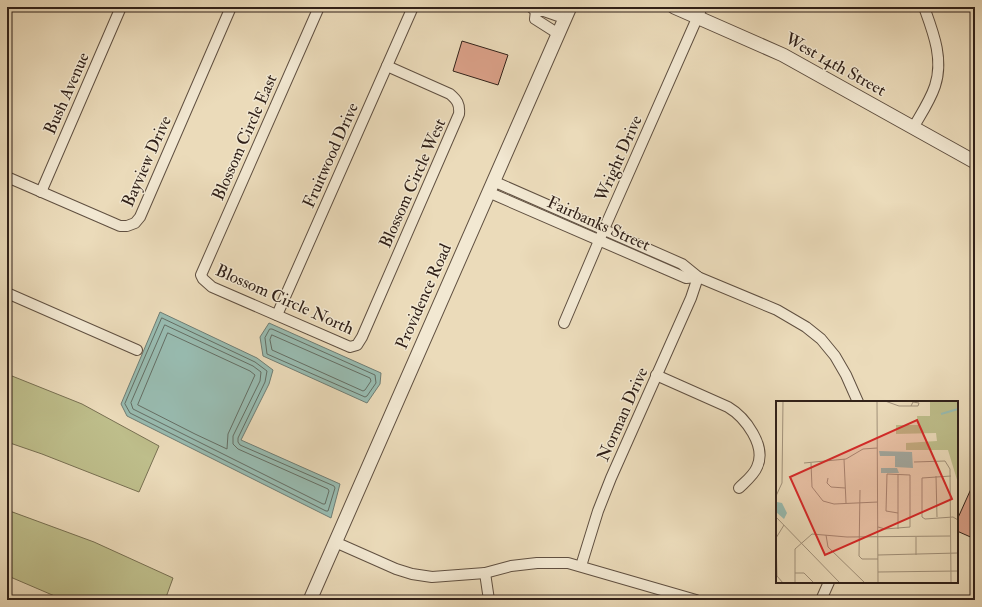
<svg xmlns="http://www.w3.org/2000/svg" width="982" height="607" viewBox="0 0 982 607" font-family="'IM FELL Double Pica',serif">
<style>
.green{fill:#bebe8b;stroke:#787052}
.water{fill:#98bbb0;stroke:#6f7d74}
.lines{fill:none;stroke-linecap:round;stroke-linejoin:round}
.shore{stroke:#646e64;stroke-width:1}
.building{fill:#dba189;stroke:#312119}
.minor-casing{stroke:#605041;stroke-width:12}
.tertiary-casing{stroke:#605041;stroke-width:15}
.minor{stroke:#f2e8d2;stroke-width:10}
.tertiary{stroke:#f2e8d2;stroke-width:13}
.labels{text-anchor:middle;stroke-width:3;stroke-linejoin:round;paint-order:stroke}
.street-label{font-size:17px;fill:#312119;stroke:#f2e8d2}
.inset-river{fill:none;stroke:#98bbb0;stroke-width:2}
.inset-road{fill:none;stroke:#a1917a;stroke-width:1}
.view{fill:#d62828;fill-opacity:0.15;stroke:#d62828;stroke-width:2}
.inset-edge{fill:none;stroke:#312119;stroke-width:2}
</style>
<rect width="100%" height="100%" fill="#ebdbba"/>
<filter id="stains"><feTurbulence type="fractalNoise" baseFrequency=".005" numOctaves="4"/><feColorMatrix values="0 0 0 0 .2 0 0 0 0 .09 0 0 0 0 .02 0 0 0 .5 -.17"/></filter>
<radialGradient id="worn" r=".72"><stop offset=".6" stop-color="#630" stop-opacity="0"/><stop offset="1" stop-color="#630" stop-opacity=".3"/></radialGradient>
<g class="green">
<polygon points="7,374 82,404 159,446 139,492 42,454 7,442"/>
<polygon points="7,510 94,542 173,578 165,600 64,600 8,576 7,578"/>
</g>
<g class="water">
<polygon points="160,312 257,358 273,370 269,384 241,440 340,484 331,518 127,416 121,404"/>
<polygon points="269,323 381,373 380,384 367,403 263,356 260,337"/>
</g>
<g class="lines">
<g class="shore">
<polygon points="162,318 255,362 267,371 265,382 238,438 238,442 240,445 334,486 335,488 328,511 326,511 130,413 125,404"/>
<polygon points="165,325 253,366 261,372 260,381 233,436 233,444 238,449 328,489 329,491 325,504 323,504 133,409 131,403"/>
<polygon points="270,329 272,329 375,375 376,383 367,396 365,397 267,354 265,338"/>
<polygon points="168,333 250,371 255,375 228,434 227,449 195,434 138,405"/>
<polygon points="272,335 370,378 371,381 365,390 363,391 272,350 270,340"/>
</g>
</g>
<g class="building">
<polygon points="462,41 508,55 498,85 453,71"/>
<polygon points="975,480 975,539 957,531 957,520"/>
</g>
<g class="lines">
<defs>
<g id="minor">
<path d="M319,7L201,275L203,279L212,287L350,347L357,345L362,337L459,114C460,104 457,100 450,94L387,66"/>
<polyline points="531,7 536,11 544,11 564,18"/>
<polyline points="536,11 535,19 557,33"/>
<path d="M913,128C921,114 930,101 935,86C944,59 933,32 924,7"/>
<polyline points="7,177 120,226 127,226 135,223 140,217 231,7"/>
<polyline points="493,181 682,264 698,277 777,310 806,327 821,339 835,356 846,375 858,402"/>
<polyline points="41,192 121,7"/>
<polyline points="488,192 686,278 698,277"/>
<polyline points="7,293 137,350"/>
<polyline points="277,315 413,7"/>
<polyline points="564,323 604,229 702,7"/>
<path d="M656,375L728,407C745,417 767,446 757,467C754,475 745,482 739,488"/>
<polyline points="335,542 396,569 412,574 432,577 485,573 511,566 537,563 568,563 696,600"/>
<polyline points="581,566 598,511 611,478 691,298 698,277"/>
<polyline points="485,573 489,600"/>
<polyline points="821,600 829,582"/>
</g>
<g id="tertiary">
<polyline points="674,7 783,55 975,162"/>
<polyline points="310,600 570,7"/>
</g>
</defs>
<use href="#minor" class="minor-casing"/>
<use href="#tertiary" class="tertiary-casing"/>
<use href="#minor" class="minor"/>
<use href="#tertiary" class="tertiary"/>
</g>
<g class="labels">
<g class="street-label">
<text transform="translate(836 64) rotate(29)" y="6">West 14th Street</text>
<text transform="translate(66 93) rotate(-66)" y="6">Bush Avenue</text>
<text transform="translate(244 137) rotate(-66)" y="6">Blossom Circle East</text>
<text transform="translate(330 155) rotate(-66)" y="6">Fruitwood Drive</text>
<text transform="translate(618 158) rotate(-66)" y="6">Wright Drive</text>
<text transform="translate(146 161) rotate(-66)" y="6">Bayview Drive</text>
<text transform="translate(412 183) rotate(-66)" y="6">Blossom Circle West</text>
<text transform="translate(599 223) rotate(24)" y="6">Fairbanks Street</text>
<text transform="translate(423 296) rotate(-66)" y="6">Providence Road</text>
<text transform="translate(285 299) rotate(24)" y="6">Blossom Circle North</text>
<text transform="translate(622 414) rotate(-66)" y="6">Norman Drive</text>
</g>
</g>
<g transform="translate(776 401)">
<rect width="182" height="182" fill="#ebdbba"/>
<path d="M154,0H182V82L172,49H130V42L161,40L160,32L120,33V24H142L141,15H154Z" fill="#bebe8b"/>
<path d="M103,50L136,51L137,67L119,66V55H104ZM105,67H121L123,72H105ZM1,101L6,102L11,112L8,118L0,111Z" fill="#98bbb0"/>
<path class="inset-river" d="M165,13L182,8"/>
<path class="inset-road" d="M101,0L102,182M109,0L123,5H142L143,2L137,1L135,5M68,58L70,102M138,61L169,60L174,68L175,182M28,62L70,58L87,48L101,47M35,62L36,86L47,100L58,103L102,101M122,73V128M160,75L161,116M175,75L146,77V116L149,118L177,116L182,119M52,77L51,82L55,86L69,87M84,89L83,155L86,158H102M0,95L6,82L7,0M0,116L64,182M102,126L109,128L134,126V74L111,73L110,110L122,112M50,134L52,146L89,182M140,136V154M102,154L182,152M102,171L182,170M19,172H28L38,182M7,182L1,175L0,137L8,124M19,182V148L36,133L71,136L174,135"/>
<path class="view" d="M141,19L176,98L49,154L14,76Z"/>
<rect width="182" height="182" class="inset-edge"/>
</g>
<rect width="982" height="607" fill="none" stroke="#ebdbba" stroke-width="24"/>
<rect x="8" y="8" width="966" height="591" fill="none" stroke="#312119" stroke-width="2"/>
<rect x="12" y="12" width="958" height="583" fill="none" stroke="#312119"/>
<rect width="100%" height="100%" filter="url(#stains)"/>
<rect width="100%" height="100%" fill="url(#worn)"/>
</svg>
